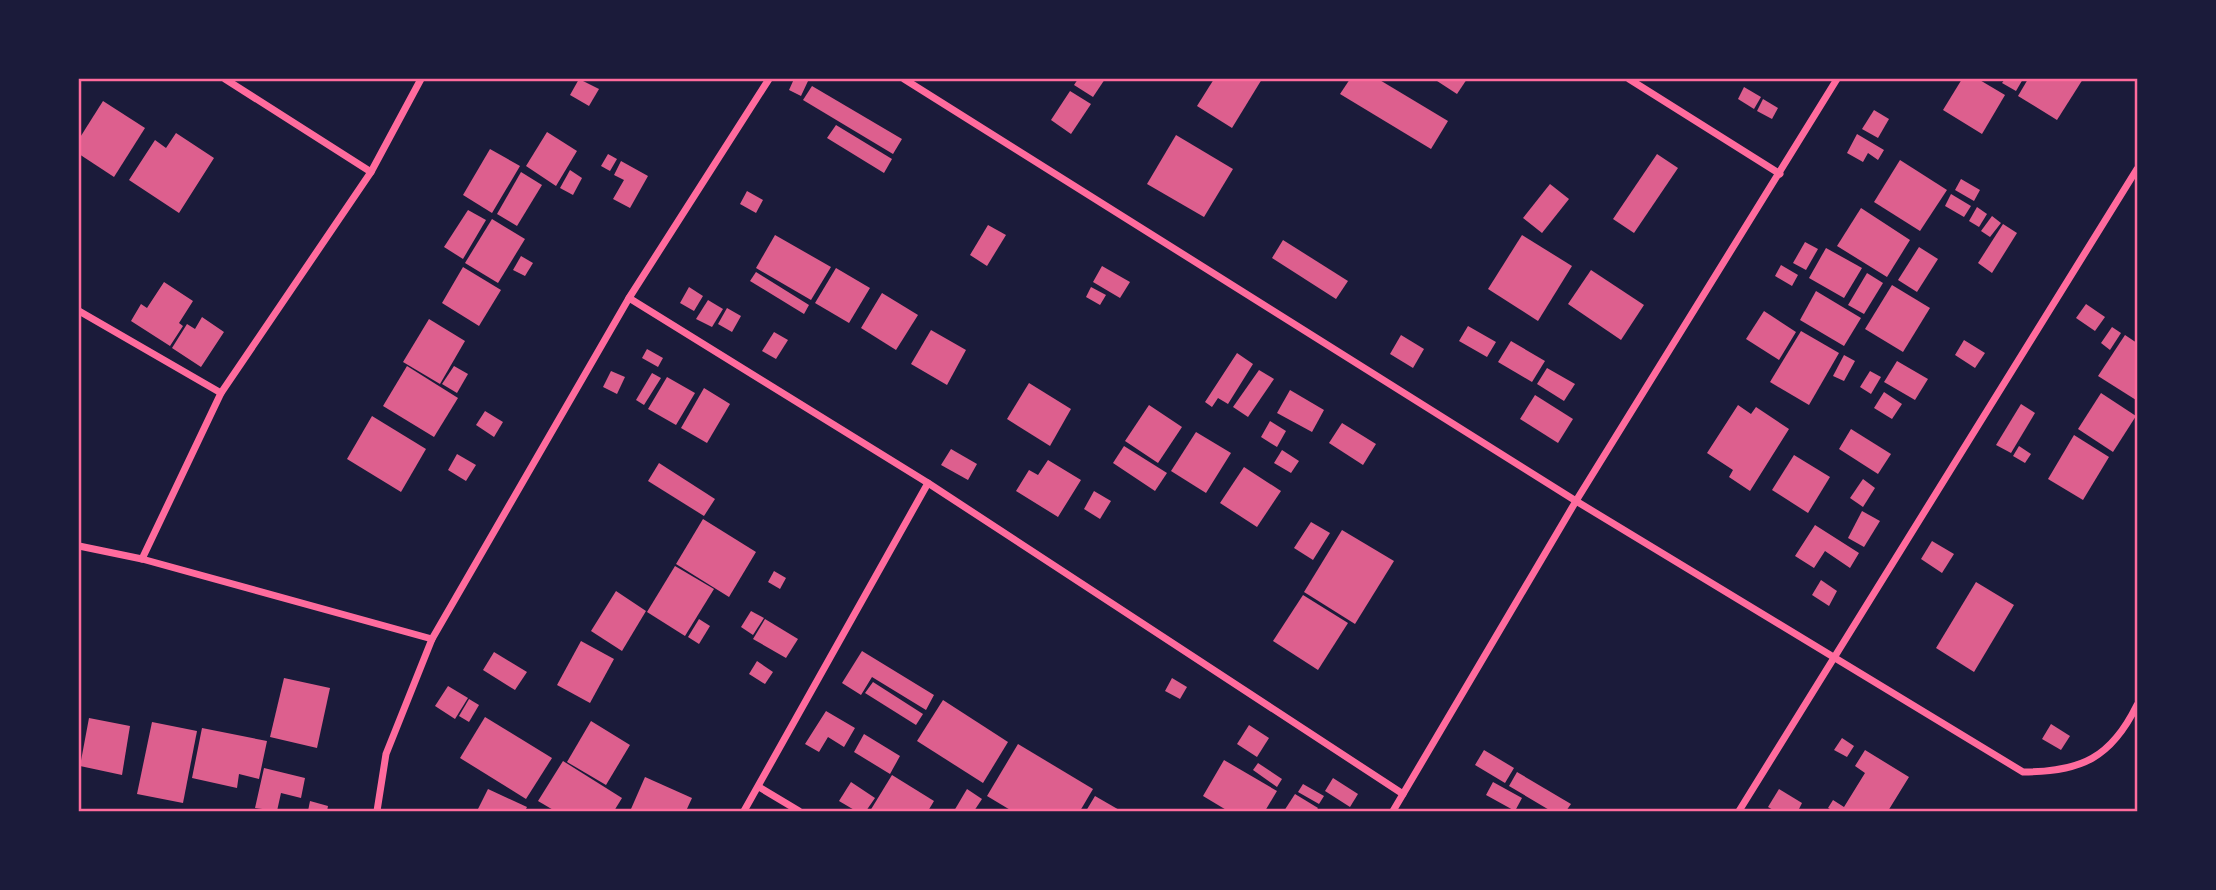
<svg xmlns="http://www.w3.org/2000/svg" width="2216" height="890" viewBox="0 0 2216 890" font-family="'Sofia Sans Condensed',sans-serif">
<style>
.building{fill:#dd5f8e}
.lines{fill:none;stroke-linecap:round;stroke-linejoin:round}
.minor{stroke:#ff6b9d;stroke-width:7}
.neatline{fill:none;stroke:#ff6b9d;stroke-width:2.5}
</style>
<rect width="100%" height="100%" fill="#1b1b3a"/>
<g class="building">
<polygon points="579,79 599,89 589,106 570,95"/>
<polygon points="794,79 808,81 801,96 789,90"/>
<polygon points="1078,79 1105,79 1093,97 1074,85"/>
<polygon points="1214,79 1262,79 1232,128 1197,106"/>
<polygon points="1350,79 1378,79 1448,121 1431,149 1340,94"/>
<polygon points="1434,79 1467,79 1457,94"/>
<polygon points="1962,79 1978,79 2005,95 1982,134 1943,110"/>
<polygon points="2005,79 2023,79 2016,91 2002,83"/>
<polygon points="2028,79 2083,79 2057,120 2018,96"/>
<polygon points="812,86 902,139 893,154 803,100"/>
<polygon points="1744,87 1761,97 1754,109 1738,99"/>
<polygon points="1070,91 1091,104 1071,134 1051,120"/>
<polygon points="1763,99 1778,108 1772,119 1757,111"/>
<polygon points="103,101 145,128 114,177 79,154 79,139"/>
<polygon points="1874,110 1889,119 1878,138 1862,129"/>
<polygon points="836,125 892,159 884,173 827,138"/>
<polygon points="547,132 577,151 556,186 526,166"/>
<polygon points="176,133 214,158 179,213 129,180 155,140 166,148"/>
<polygon points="1857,134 1884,150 1878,160 1868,153 1863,162 1847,153"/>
<polygon points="1176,135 1233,169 1204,217 1147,184"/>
<polygon points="490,149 520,166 492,213 463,195"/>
<polygon points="608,154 617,159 610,171 601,166"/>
<polygon points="1657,154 1678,168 1634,233 1613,219"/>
<polygon points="1900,160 1947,190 1920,231 1874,202"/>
<polygon points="621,161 648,176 630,208 613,199 624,180 614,175"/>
<polygon points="570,170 582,178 573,195 560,188"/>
<polygon points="521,172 542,185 517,226 497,214"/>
<polygon points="1961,179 1980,190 1974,201 1955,190"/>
<polygon points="1550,184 1569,199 1542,233 1523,218"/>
<polygon points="747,191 763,200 756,213 740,204"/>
<polygon points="1951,194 1971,206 1964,217 1945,206"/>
<polygon points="1977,207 1987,214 1979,227 1969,221"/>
<polygon points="1861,208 1910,240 1887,277 1837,246"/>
<polygon points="468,210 486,220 463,259 444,247"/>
<polygon points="1992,216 2001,223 1990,237 1981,231"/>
<polygon points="492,219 525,239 498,283 465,263"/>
<polygon points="2003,224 2017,233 1992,273 1978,263"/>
<polygon points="988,225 1006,235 987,266 970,255"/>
<polygon points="775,235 831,267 811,300 756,268"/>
<polygon points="1522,235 1572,266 1538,321 1488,289"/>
<polygon points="1283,240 1348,281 1336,299 1272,258"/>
<polygon points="1805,242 1818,249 1806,270 1793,263"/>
<polygon points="1919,247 1938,259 1917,292 1898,280"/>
<polygon points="1826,248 1862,268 1844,298 1809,278"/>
<polygon points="521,256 533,263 525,276 513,270"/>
<polygon points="1781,265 1798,275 1792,286 1775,276"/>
<polygon points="1102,266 1130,282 1120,298 1093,282"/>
<polygon points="463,267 501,290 479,326 442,303"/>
<polygon points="836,268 870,288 849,323 815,303"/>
<polygon points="1591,270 1644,305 1621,340 1568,304"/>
<polygon points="756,272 809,305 804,314 750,281"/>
<polygon points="1867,273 1883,283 1864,314 1848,305"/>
<polygon points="164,282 193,301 179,323 183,326 170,346 131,321 141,304 147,308"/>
<polygon points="1892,285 1930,308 1903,352 1865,329"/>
<polygon points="689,287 703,296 694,311 680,303"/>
<polygon points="1091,287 1106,295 1100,305 1086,297"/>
<polygon points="1816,291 1861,318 1844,346 1800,320"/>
<polygon points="882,293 918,315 896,350 861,328"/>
<polygon points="708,300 723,309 712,327 696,319"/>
<polygon points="2086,304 2105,317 2095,331 2076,318"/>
<polygon points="727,308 741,316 732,332 718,324"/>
<polygon points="1764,311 1796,332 1779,360 1746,339"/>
<polygon points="202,317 224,332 201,367 172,348 187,324 195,329"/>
<polygon points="429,319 465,341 440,384 403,362"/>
<polygon points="1468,326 1496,342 1487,357 1459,341"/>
<polygon points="2112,327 2121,333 2110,350 2101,343"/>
<polygon points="931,330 966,350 947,385 911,364"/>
<polygon points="1801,331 1839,353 1809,405 1770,382"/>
<polygon points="774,332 788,340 776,359 762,351"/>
<polygon points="1401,335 1424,349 1413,368 1390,354"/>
<polygon points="2125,335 2137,343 2136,400 2098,376"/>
<polygon points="1964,340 1985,353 1975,368 1955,355"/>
<polygon points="1511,341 1545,361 1532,382 1498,362"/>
<polygon points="647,349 663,358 658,367 642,358"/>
<polygon points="1237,353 1253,364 1228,404 1218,398 1212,407 1205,402"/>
<polygon points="1844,355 1855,361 1844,381 1833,376"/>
<polygon points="1897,361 1928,379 1915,400 1884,382"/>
<polygon points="407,366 458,398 434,437 383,406"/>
<polygon points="454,366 468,374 457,393 442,384"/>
<polygon points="1547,368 1575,384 1564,401 1537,384"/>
<polygon points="1259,370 1274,379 1248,417 1233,407"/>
<polygon points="611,371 625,377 617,394 603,387"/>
<polygon points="1870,371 1881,377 1871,394 1860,387"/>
<polygon points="652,373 661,378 644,405 636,400"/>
<polygon points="667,377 695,393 676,425 648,409"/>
<polygon points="1029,383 1071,409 1050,446 1007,419"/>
<polygon points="704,388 730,404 707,443 681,428"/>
<polygon points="1290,390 1324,410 1312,432 1277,413"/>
<polygon points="1884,392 1902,404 1892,419 1874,408"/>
<polygon points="2101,393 2136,416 2113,452 2078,429"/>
<polygon points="1535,395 1573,419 1558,443 1520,419"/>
<polygon points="2021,404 2035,413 2011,453 1996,445"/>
<polygon points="1149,405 1182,427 1158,463 1125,441"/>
<polygon points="1738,405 1751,414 1756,407 1789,429 1750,491 1729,477 1733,470 1707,453"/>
<polygon points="485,411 503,422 494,437 476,425"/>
<polygon points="372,416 426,449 401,492 347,459"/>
<polygon points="1270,421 1286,431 1277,447 1261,437"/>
<polygon points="1342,423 1376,444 1363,465 1329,443"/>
<polygon points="1851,429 1891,454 1878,474 1839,449"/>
<polygon points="1196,432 1231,453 1206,493 1171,471"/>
<polygon points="2074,435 2109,457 2083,500 2048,479"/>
<polygon points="1124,446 1167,473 1155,491 1113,463"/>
<polygon points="2019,446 2031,454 2025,463 2013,456"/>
<polygon points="951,449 977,464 968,480 941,465"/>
<polygon points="1282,450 1299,461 1291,473 1274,463"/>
<polygon points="457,454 476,465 466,481 448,470"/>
<polygon points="1794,455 1830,477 1808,513 1772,490"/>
<polygon points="1048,460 1081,480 1058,517 1016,491 1029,470 1038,475"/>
<polygon points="659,463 715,499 704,516 648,481"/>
<polygon points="1244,467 1281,491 1257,527 1220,503"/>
<polygon points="1863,479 1875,488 1863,507 1850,498"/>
<polygon points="1094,491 1111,501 1100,519 1084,509"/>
<polygon points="1862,511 1880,521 1864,547 1848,538"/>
<polygon points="703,519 756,552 729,597 676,564"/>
<polygon points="1311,522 1330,533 1313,560 1294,548"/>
<polygon points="1815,525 1859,553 1850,568 1825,551 1814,568 1795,556"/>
<polygon points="1342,530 1394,561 1355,624 1304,592"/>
<polygon points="1932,541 1954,554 1942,573 1921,559"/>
<polygon points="675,566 714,589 685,636 647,612"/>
<polygon points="774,571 786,578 780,589 768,582"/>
<polygon points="1821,580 1837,591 1829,606 1812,595"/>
<polygon points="1976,582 2014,605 1974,672 1936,648"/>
<polygon points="616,591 646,611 622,651 591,631"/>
<polygon points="1303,595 1348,623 1318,670 1273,641"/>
<polygon points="751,611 764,618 753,635 741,627"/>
<polygon points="699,619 710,626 699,644 688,637"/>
<polygon points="765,619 798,639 786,658 753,639"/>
<polygon points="581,641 614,659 590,703 557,685"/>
<polygon points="862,651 934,695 926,710 872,677 861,695 842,683"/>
<polygon points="494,652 527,672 515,690 483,670"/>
<polygon points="757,661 773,672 765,684 749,674"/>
<polygon points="284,678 330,688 317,748 270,737"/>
<polygon points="1172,678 1187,687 1180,699 1165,691"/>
<polygon points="873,682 923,714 916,725 865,693"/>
<polygon points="448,686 468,698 455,719 435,706"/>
<polygon points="469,699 479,705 469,722 459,716"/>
<polygon points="943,700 1008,742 983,783 917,741"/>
<polygon points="826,711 855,728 844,747 828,737 819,752 805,744"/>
<polygon points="485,717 552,758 526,799 460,758"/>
<polygon points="89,718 130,726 122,775 80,766"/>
<polygon points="591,721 630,745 606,785 567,762"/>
<polygon points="152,722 197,731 183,803 137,794"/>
<polygon points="2051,724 2070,736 2061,750 2042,739"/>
<polygon points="1249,725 1269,738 1257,757 1237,744"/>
<polygon points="202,728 267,741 259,779 239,774 237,788 192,778"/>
<polygon points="864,734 900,756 890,774 854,752"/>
<polygon points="1842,738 1854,746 1847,757 1834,750"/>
<polygon points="1018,744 1093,789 1080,811 1012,811 987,796"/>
<polygon points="1484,750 1514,768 1505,783 1475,765"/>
<polygon points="1865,750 1909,777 1888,811 1834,811 1828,808 1833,800 1844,807 1865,773 1855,766"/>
<polygon points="1224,760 1277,791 1265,811 1228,811 1203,796"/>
<polygon points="563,761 622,798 614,811 555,811 538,801"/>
<polygon points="1258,763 1282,779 1277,787 1253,770"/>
<polygon points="264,768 305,778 301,798 281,793 277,811 255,808"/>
<polygon points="1517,772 1571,804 1566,811 1551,811 1509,786"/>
<polygon points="892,775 934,801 928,811 870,811"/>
<polygon points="645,777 692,798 686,811 631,809"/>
<polygon points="1333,778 1358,794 1350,807 1325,791"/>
<polygon points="851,782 875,798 866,811 856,811 839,801"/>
<polygon points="1493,782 1522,798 1515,811 1486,795"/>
<polygon points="1303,784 1324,796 1319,804 1298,792"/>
<polygon points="488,789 527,807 525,811 477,811"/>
<polygon points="967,789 982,799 974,811 954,811"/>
<polygon points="1779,789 1802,803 1798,811 1775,811 1768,807"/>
<polygon points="1295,794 1318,808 1316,811 1284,811"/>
<polygon points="1095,796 1121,811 1086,811"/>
<polygon points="310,801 328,806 327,811 308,811"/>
</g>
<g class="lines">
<g class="minor">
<polyline points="225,79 371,172"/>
<path d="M904,79L1576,501L2023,772C2081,772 2111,758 2137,705"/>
<polyline points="1629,79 1780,174"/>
<polyline points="629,298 928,483 1403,794"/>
<polyline points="79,311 221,393"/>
<polyline points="79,546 142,559 432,639"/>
<polyline points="142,559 221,393 371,172 421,79"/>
<polyline points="759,787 799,811"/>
<polyline points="377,811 386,754 432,639 629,298 769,79"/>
<polyline points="744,811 928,483"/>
<polyline points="1393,811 1576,501 1837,79"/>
<polyline points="1739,811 2137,169"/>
</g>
</g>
<rect width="2216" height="890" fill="none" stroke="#1b1b3a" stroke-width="161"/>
<rect x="80" y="80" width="2056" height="730" class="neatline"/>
</svg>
